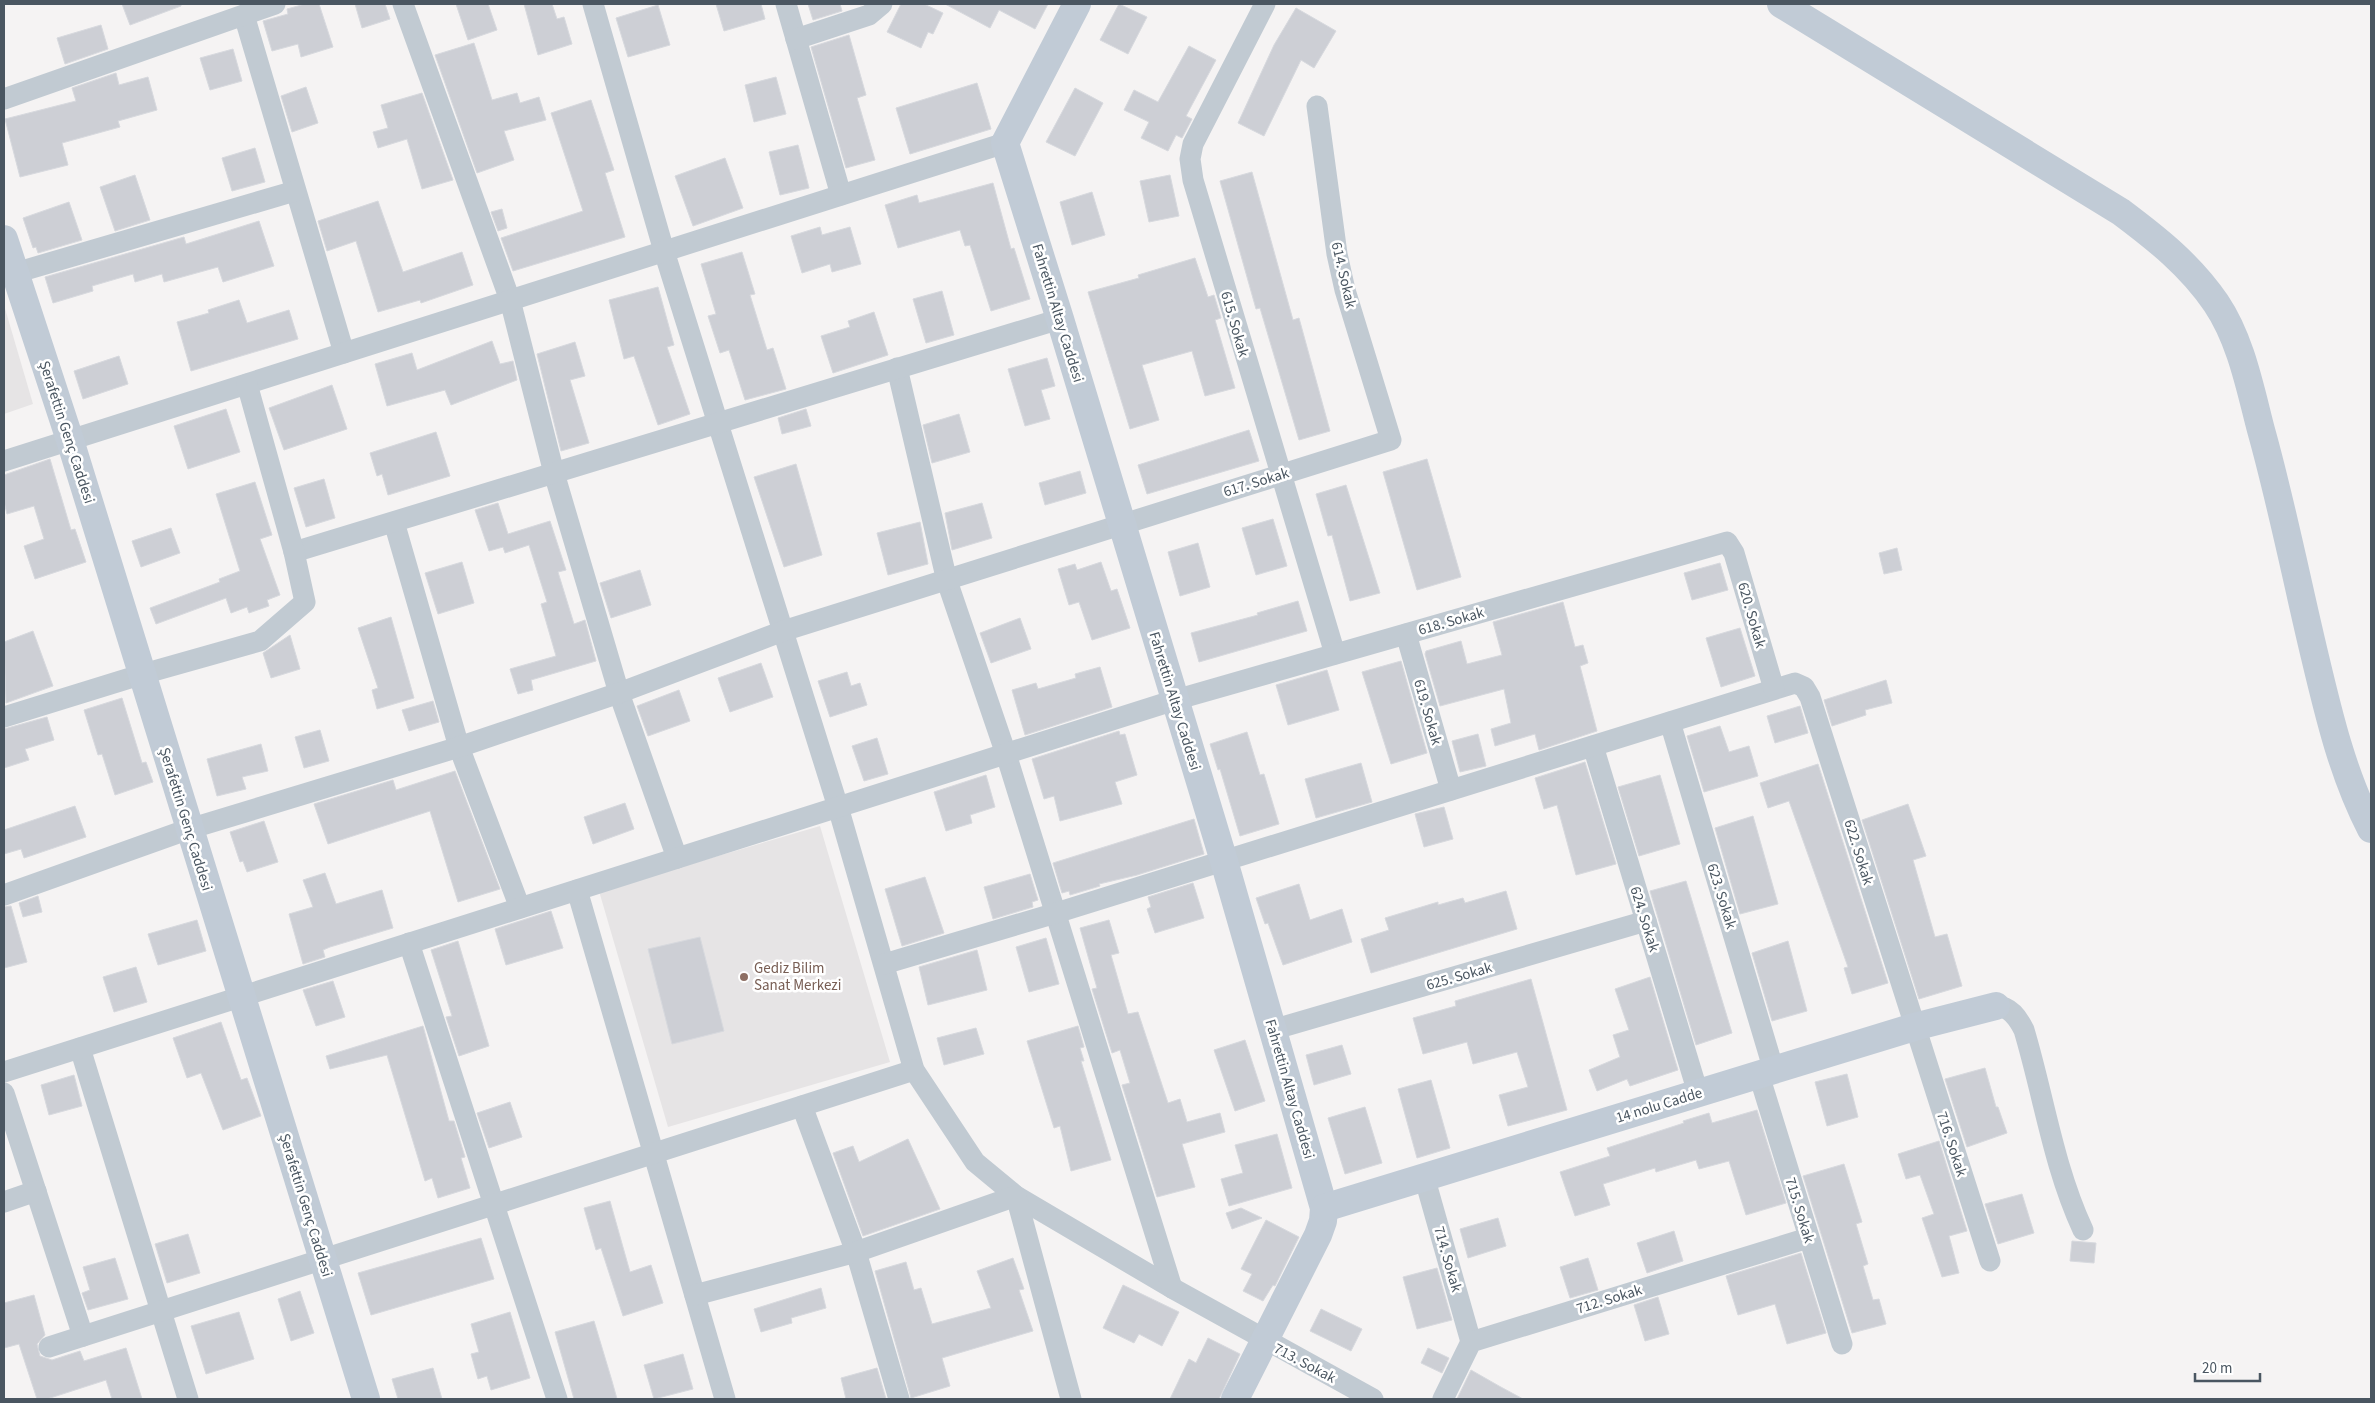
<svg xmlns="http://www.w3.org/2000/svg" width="2375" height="1403" viewBox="0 0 2375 1403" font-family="'Source Sans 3',sans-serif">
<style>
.education{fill:#e6e4e5}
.building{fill:#cdcfd5;stroke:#d7d9de}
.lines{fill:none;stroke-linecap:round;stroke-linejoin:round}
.street{stroke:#c1cad2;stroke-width:21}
.secondary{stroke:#c1cbd6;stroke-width:28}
.education-dot{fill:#8d6e63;stroke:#fff;stroke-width:2}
.labels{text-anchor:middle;stroke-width:5;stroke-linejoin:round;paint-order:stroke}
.street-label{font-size:15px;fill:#4a5661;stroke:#fff}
.education-label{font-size:15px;fill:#785e54;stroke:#fff;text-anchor:start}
</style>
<rect width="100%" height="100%" fill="#f5f3f3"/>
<g class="education">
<polygon points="4,305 33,404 4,414"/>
<polygon points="820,826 890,1062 668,1127 599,891"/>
</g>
<g class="building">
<polygon points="122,4 181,4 181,6 130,25"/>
<polygon points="305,4 319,4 333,47 301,57 298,44 272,51 263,21 288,14 287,9"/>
<polygon points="355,4 385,4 390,19 362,28"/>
<polygon points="456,4 488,4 497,30 468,40"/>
<polygon points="524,4 552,4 557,19 564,17 572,44 538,55"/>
<polygon points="716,4 761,4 765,19 724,31"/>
<polygon points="808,4 840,4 842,11 813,20"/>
<polygon points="901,4 924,4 943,13 933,34 928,32 921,48 887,32"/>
<polygon points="945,4 1048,4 1035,29 999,10 990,28"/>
<polygon points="1119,4 1147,17 1128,54 1100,40"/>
<polygon points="658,5 670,45 628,57 616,18"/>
<polygon points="1296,8 1336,31 1314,68 1301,60 1264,136 1238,123 1274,45"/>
<polygon points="101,25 108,49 65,64 57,38"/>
<polygon points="849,35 866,95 857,98 875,160 846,168 811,47"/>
<polygon points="474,43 492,100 517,93 520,103 539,97 546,120 504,131 514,160 477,173 435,55"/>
<polygon points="1189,46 1216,60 1186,116 1192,119 1182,138 1176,135 1168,151 1141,138 1149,122 1124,110 1134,90 1158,102"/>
<polygon points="233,49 242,81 210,90 200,58"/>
<polygon points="116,73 119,85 148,77 157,110 118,121 120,127 62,143 68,165 20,177 5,119 76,101 72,88"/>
<polygon points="776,77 786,114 754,122 745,85"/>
<polygon points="977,83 991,129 910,154 896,108"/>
<polygon points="306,87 318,123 292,132 281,96"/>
<polygon points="1075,88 1103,103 1075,156 1046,142"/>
<polygon points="422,93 453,180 422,189 407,139 378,148 373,132 388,128 381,105"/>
<polygon points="591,100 614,170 605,173 625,237 513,271 501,238 583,211 551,113"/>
<polygon points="798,145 809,188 780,195 769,152"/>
<polygon points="255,148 265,182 232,191 222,158"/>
<polygon points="725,158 743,208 693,226 675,176"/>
<polygon points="1252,172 1293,320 1299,318 1330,431 1299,440 1260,308 1256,309 1220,181"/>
<polygon points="135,175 150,220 115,231 100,187"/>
<polygon points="1170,175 1179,216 1149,222 1140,181"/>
<polygon points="993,183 1011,249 1014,248 1030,299 991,311 970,245 965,246 960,230 898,248 885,205 917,195 919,203"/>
<polygon points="1092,192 1105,235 1072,245 1060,202"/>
<polygon points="378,201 403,272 462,252 473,285 421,303 420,300 378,312 356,241 327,251 318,221"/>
<polygon points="69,202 82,240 38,253 36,247 33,248 23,218"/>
<polygon points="502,209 507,228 498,231 491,212"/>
<polygon points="259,221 274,266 223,282 218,267 164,282 162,274 135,282 133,274 92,286 93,291 53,303 45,277 184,237 186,244"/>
<polygon points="820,227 822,235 850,227 861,264 832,272 830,264 802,273 791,236"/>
<polygon points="742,252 755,294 750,295 767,350 773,348 786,389 745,400 729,350 720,353 708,316 716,314 701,264"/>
<polygon points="1195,258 1208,297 1214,295 1221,318 1215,320 1235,388 1205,396 1192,351 1142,365 1159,420 1130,429 1088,292 1139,278 1138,275"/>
<polygon points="658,287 674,345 667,347 690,414 658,425 634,356 624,359 609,300"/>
<polygon points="942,291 954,335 926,343 913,299"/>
<polygon points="239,300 247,323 289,310 298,339 191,371 177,322 209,313 208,310"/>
<polygon points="874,312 888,355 833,373 821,336 850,327 848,321"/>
<polygon points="492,341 500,364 513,361 517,380 451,405 445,390 387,406 375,364 412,353 417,370"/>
<polygon points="575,342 585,376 570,380 589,443 561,451 537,354"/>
<polygon points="119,356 128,384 83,399 74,371"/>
<polygon points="1047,358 1055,386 1041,390 1050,419 1025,426 1008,369"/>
<polygon points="332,385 347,429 284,450 269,408"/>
<polygon points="226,409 240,452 188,469 174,426"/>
<polygon points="806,409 811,426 782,434 778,418"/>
<polygon points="959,414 970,452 932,463 923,425"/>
<polygon points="1249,430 1259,461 1147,494 1138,465"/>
<polygon points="436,432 450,476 388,495 382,474 377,476 370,453"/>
<polygon points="50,459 71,530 75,529 86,562 35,579 24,546 44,539 34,506 7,514 4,502 4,475"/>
<polygon points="1427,459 1461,577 1417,590 1383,472"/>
<polygon points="796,464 822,555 784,567 754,477"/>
<polygon points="1080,471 1086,493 1045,505 1039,483"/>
<polygon points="324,479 335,518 306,527 294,488"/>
<polygon points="255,482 272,535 260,539 280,595 267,600 269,606 249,613 247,607 231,613 226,598 156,624 150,608 220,582 219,579 240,571 216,494"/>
<polygon points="1346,485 1380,593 1350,601 1332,535 1328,536 1316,494"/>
<polygon points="498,503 508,534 550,521 566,570 558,572 574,624 585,620 596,661 531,680 533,690 518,694 510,669 556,656 541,604 547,602 529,545 505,553 503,547 489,551 475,510"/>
<polygon points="982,503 992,538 952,550 945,513"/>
<polygon points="1273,519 1287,566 1256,575 1242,528"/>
<polygon points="920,522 928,564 888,575 877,533"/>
<polygon points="171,528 180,553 141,567 132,541"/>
<polygon points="1198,543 1210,587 1180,596 1168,552"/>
<polygon points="1897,548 1902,570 1884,574 1879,553"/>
<polygon points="462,562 474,603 438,614 425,573"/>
<polygon points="1101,562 1111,591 1117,589 1130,628 1092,640 1079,602 1069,605 1058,569 1075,564 1077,570"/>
<polygon points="1720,563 1728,590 1692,600 1684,573"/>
<polygon points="640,570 651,605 611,618 600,583"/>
<polygon points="1298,601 1307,631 1199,662 1191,633 1258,615 1257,613"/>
<polygon points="1563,602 1575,647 1583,645 1588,663 1580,666 1597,731 1539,750 1535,734 1495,746 1491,729 1511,723 1504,689 1440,706 1425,654 1426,651 1461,641 1467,664 1502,655 1493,622"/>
<polygon points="391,617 414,698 377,709 372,690 378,688 358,628"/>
<polygon points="1020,618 1031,649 991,663 980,633"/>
<polygon points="1740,628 1755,676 1721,687 1706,638"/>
<polygon points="33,631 53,686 6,703 4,642"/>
<polygon points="290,635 300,669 271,678 263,653"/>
<polygon points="1401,661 1427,753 1391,764 1362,672"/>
<polygon points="761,663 773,697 730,712 718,678"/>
<polygon points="1100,667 1112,707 1025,735 1012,690 1036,683 1038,689 1076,678 1075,674"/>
<polygon points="1327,670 1339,710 1288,725 1276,685"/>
<polygon points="847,672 851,686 860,683 867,705 830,717 818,681"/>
<polygon points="1886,680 1892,703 1865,710 1866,715 1832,726 1824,700"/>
<polygon points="679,690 690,721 648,736 637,706"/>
<polygon points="122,698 142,763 146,762 153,782 115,795 102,754 98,755 84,710"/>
<polygon points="433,701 439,722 409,731 402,710"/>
<polygon points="1800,706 1808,733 1775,743 1767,716"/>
<polygon points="47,717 54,740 25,749 29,760 4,768 4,729"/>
<polygon points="1720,726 1729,752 1749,746 1758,776 1704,792 1687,736"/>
<polygon points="320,730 329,761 304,768 295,737"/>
<polygon points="1119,731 1120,735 1125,734 1137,775 1115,782 1122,804 1060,821 1054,796 1044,799 1032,759"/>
<polygon points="1247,732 1260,775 1264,774 1279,824 1240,836 1220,769 1218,770 1210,744"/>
<polygon points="1478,734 1486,766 1460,772 1452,741"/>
<polygon points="877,738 888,774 864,781 852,746"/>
<polygon points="261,744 268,771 242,777 246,789 217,796 207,759"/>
<polygon points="1585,762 1616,864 1576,875 1557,805 1544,809 1535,778"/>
<polygon points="1361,763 1372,802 1316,818 1305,779"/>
<polygon points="1818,764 1888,983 1852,994 1844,968 1848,967 1789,801 1768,808 1760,783"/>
<polygon points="455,771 500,889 458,902 430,811 328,844 314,804 393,780 396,790"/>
<polygon points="986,775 995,807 970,815 972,823 946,831 934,792"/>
<polygon points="1660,775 1680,844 1639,856 1618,787"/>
<polygon points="625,803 634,829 593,844 584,817"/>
<polygon points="1908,804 1926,856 1913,860 1935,937 1947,934 1962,986 1919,999 1862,820"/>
<polygon points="75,806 86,837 24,858 21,849 4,854 4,830"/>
<polygon points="1444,807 1453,839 1424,847 1415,814"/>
<polygon points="1753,816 1778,904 1740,914 1715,828"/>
<polygon points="1194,819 1204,854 1137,875 1099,884 1100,886 1070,895 1069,891 1062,893 1053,863"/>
<polygon points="264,821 278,862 247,872 243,861 240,862 230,832"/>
<polygon points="325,873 336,904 382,890 393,928 330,947 323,950 325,957 303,964 289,914 313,907 303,880"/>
<polygon points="1030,874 1038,900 1032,902 1033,907 993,919 984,887"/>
<polygon points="925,877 944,933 902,946 885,889"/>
<polygon points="1686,881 1732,1033 1696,1045 1650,891"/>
<polygon points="1193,883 1204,918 1155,933 1147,909 1151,907 1148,897"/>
<polygon points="1299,884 1310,920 1342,909 1352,942 1283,965 1268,923 1265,924 1256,898"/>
<polygon points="1506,891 1517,929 1371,973 1361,939 1389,930 1385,918 1438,902 1438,905 1463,898 1465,903"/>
<polygon points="38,896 42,912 23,917 19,903"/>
<polygon points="11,906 27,962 4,968 4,907"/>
<polygon points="551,911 563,948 506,965 495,929"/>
<polygon points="197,920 206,951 158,965 148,934"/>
<polygon points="1109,920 1119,953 1111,955 1128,1014 1138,1012 1168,1103 1180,1099 1187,1122 1220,1113 1225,1132 1182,1144 1195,1187 1157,1197 1122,1085 1130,1083 1120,1050 1112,1053 1092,989 1097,988 1080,928"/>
<polygon points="700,937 724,1031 672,1044 648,949"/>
<polygon points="1046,938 1059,984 1029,992 1016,947"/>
<polygon points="458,941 489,1046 459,1056 446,1017 452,1016 431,950"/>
<polygon points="1788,941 1807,1011 1772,1021 1752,953"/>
<polygon points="977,950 987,990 928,1005 919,967"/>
<polygon points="136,967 147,1002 114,1012 103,977"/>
<polygon points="1650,977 1678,1070 1630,1086 1627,1079 1597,1091 1589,1070 1620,1057 1613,1035 1629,1030 1615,989"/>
<polygon points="1531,979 1567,1110 1508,1126 1499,1095 1528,1087 1517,1052 1473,1064 1467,1042 1423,1054 1413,1018 1456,1006 1455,1001"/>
<polygon points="333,981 345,1017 316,1026 303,990"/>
<polygon points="221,1022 241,1080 247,1078 261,1116 223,1130 201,1073 187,1078 173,1038"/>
<polygon points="423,1026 449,1121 454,1121 465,1157 461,1158 470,1188 438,1198 432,1178 425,1181 387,1055 330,1069 326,1056"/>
<polygon points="1078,1026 1084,1047 1080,1048 1084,1061 1081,1061 1111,1160 1071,1171 1060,1126 1054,1128 1027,1041"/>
<polygon points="976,1028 984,1054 944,1065 937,1038"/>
<polygon points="1245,1040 1265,1101 1235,1111 1214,1050"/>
<polygon points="1342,1045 1351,1074 1314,1085 1306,1055"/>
<polygon points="1985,1068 1996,1107 1998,1107 2007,1133 1967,1147 1945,1079"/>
<polygon points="1847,1074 1858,1117 1827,1126 1815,1082"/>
<polygon points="74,1075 82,1106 49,1115 41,1085"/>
<polygon points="1431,1080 1450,1148 1417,1158 1398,1089"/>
<polygon points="510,1102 522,1137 489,1148 477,1113"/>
<polygon points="1365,1107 1382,1163 1345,1174 1328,1118"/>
<polygon points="1757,1110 1786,1203 1746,1215 1729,1161 1699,1169 1696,1160 1656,1172 1655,1168 1603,1184 1610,1205 1575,1216 1560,1172 1610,1156 1607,1148 1684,1123 1683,1121 1709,1113 1712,1123"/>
<polygon points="1277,1134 1292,1188 1229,1206 1221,1179 1243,1173 1235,1145"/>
<polygon points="908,1139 940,1209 863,1236 833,1153 853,1146 859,1162"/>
<polygon points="1939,1141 1967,1231 1949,1236 1959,1273 1942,1277 1922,1218 1934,1214 1920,1175 1906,1179 1898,1154"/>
<polygon points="1844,1164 1862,1222 1856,1224 1868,1264 1863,1266 1873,1300 1879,1299 1886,1324 1852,1333 1803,1176"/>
<polygon points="2022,1194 2034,1233 1998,1244 1985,1204"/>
<polygon points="610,1201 630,1272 651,1265 663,1303 623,1316 601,1248 596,1250 584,1208"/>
<polygon points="1241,1208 1262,1218 1232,1229 1226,1213"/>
<polygon points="1498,1218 1506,1246 1468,1258 1460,1229"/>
<polygon points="1266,1220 1299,1237 1275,1286 1273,1285 1263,1301 1243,1291 1252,1274 1241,1269"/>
<polygon points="1674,1231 1683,1261 1647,1273 1637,1243"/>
<polygon points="188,1234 200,1273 167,1283 155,1244"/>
<polygon points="481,1238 494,1279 371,1315 358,1273"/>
<polygon points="2072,1241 2096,1243 2094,1263 2070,1261"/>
<polygon points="1801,1253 1826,1333 1787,1344 1775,1304 1738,1315 1726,1276"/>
<polygon points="115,1258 128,1299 88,1310 82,1293 90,1290 83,1267"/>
<polygon points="1013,1258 1024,1289 1019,1290 1033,1331 942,1358 950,1386 911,1398 875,1271 906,1262 914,1290 921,1288 932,1324 991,1308 977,1271"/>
<polygon points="1588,1258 1598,1290 1570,1298 1560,1267"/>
<polygon points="1437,1268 1452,1320 1417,1329 1403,1277"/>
<polygon points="1123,1285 1179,1312 1162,1346 1139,1334 1134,1343 1103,1328"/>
<polygon points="821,1288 826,1308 791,1318 792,1323 761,1332 754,1309"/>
<polygon points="300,1291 314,1333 291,1341 278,1299"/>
<polygon points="34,1295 45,1335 37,1344 40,1356 52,1360 80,1351 84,1361 126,1348 142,1399 112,1399 106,1380 47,1399 37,1399 19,1344 4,1348 4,1303"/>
<polygon points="1658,1297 1669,1334 1645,1341 1634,1305"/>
<polygon points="1321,1309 1362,1329 1351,1351 1310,1331"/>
<polygon points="239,1312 254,1359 206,1374 191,1326"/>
<polygon points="510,1312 530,1378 491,1390 487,1376 478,1379 471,1354 479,1352 471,1324"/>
<polygon points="594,1321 612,1381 617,1399 574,1399 555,1332"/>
<polygon points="1208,1338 1240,1354 1219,1399 1170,1399 1189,1359 1196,1363"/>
<polygon points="1428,1348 1449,1358 1442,1373 1421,1363"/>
<polygon points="683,1354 693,1389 654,1399 644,1365"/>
<polygon points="433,1368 442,1399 398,1399 392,1379"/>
<polygon points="877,1368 886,1399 846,1399 841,1378"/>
<polygon points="1471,1370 1499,1386 1523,1399 1457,1399"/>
</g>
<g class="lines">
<g class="street">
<polyline points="403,4 510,300 554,473 619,693 677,858"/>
<polyline points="593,4 664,251 838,807 914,1070 975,1162 1016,1196 1172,1288 1373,1399"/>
<polyline points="786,4 841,195"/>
<polyline points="1265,4 1193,144 1190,159 1193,180 1335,654"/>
<polyline points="244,15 344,353"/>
<polyline points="796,39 869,15 882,4"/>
<polyline points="4,99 275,4"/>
<polyline points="15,273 295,191"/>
<polyline points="897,368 947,581 1006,754 1172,1288"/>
<polyline points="4,461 1005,143"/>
<polyline points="394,522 459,747 520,908"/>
<polyline points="294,552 1060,319"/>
<polyline points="1406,634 1451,790"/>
<polyline points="4,717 143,674 260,641 305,602 294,552 247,384"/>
<polyline points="1670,722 1774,1071"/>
<polyline points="1593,746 1698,1093"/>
<polyline points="577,890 725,1399"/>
<polyline points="4,895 189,829 459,747 619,693 783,631 1391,440 1345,290 1337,254 1317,106"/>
<polyline points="409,943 557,1399"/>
<polyline points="884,964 1056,913 1795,683 1804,687 1810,697 1990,1261"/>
<path d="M1996,1006C2010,1006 2018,1018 2024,1030C2044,1097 2053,1165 2083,1230"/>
<polyline points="1272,1030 1646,921"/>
<polyline points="80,1048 188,1399"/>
<polyline points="4,1072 1175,700 1727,542 1734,553 1774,689"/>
<polyline points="1759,1075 1842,1344"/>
<polyline points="4,1093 83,1336"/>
<polyline points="802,1106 856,1252 899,1399"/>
<polyline points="1424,1176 1471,1342"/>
<polyline points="4,1202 36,1191"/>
<polyline points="695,1295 856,1252 1016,1196 1071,1399"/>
<polyline points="49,1347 914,1070"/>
<polyline points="1443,1399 1471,1342 1808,1238"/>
</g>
<g class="secondary">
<polyline points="1077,4 1005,143 1060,319 1224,861 1324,1208 1323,1221 1318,1235 1235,1399"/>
<path d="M1781,4L2121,212C2157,239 2190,265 2216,303C2241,340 2250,388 2261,430C2282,505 2297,582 2315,657C2329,716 2343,775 2371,829"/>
<polyline points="4,239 70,440 366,1399"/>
<polyline points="1324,1208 1914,1027 1996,1006"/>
</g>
</g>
<circle class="education-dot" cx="744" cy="977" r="5"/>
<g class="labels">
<g class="street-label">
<text transform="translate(1344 275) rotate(77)" y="5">614. Sokak</text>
<text transform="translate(1058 313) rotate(73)" y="5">Fahrettin Altay Caddesi</text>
<text transform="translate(1235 324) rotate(74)" y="5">615. Sokak</text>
<text transform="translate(67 432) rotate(72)" y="5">Şerafettin Genç Caddesi</text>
<text transform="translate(1256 482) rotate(-17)" y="5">617. Sokak</text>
<text transform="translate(1752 615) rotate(74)" y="5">620. Sokak</text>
<text transform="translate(1451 621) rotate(-16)" y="5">618. Sokak</text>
<text transform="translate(1175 701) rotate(73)" y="5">Fahrettin Altay Caddesi</text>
<text transform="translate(1428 712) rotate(74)" y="5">619. Sokak</text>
<text transform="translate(186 819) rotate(73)" y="5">Şerafettin Genç Caddesi</text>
<text transform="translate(1859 852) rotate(73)" y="5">622. Sokak</text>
<text transform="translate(1722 896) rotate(73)" y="5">623. Sokak</text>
<text transform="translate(1645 919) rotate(73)" y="5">624. Sokak</text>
<text transform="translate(1459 976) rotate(-16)" y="5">625. Sokak</text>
<text transform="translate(1290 1089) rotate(74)" y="5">Fahrettin Altay Caddesi</text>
<text transform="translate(1659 1105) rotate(-17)" y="5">14 nolu Cadde</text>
<text transform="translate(1952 1144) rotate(72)" y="5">716. Sokak</text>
<text transform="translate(306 1205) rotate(73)" y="5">Şerafettin Genç Caddesi</text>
<text transform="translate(1800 1210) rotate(73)" y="5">715. Sokak</text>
<text transform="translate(1448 1259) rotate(74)" y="5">714. Sokak</text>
<text transform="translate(1609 1299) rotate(-17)" y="5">712. Sokak</text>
<text transform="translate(1305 1363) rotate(28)" y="5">713. Sokak</text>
</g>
<g class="education-label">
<text x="754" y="973">Gediz Bilim<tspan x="754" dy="17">Sanat Merkezi</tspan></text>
</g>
</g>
<rect width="2375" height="1403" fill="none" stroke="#4a5661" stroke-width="10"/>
<path d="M2195 1373v8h65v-8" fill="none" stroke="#4a5661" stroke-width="2.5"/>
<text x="2202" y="1373" font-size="15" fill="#4a5661" stroke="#ffffff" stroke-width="4" paint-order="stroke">20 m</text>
</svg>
